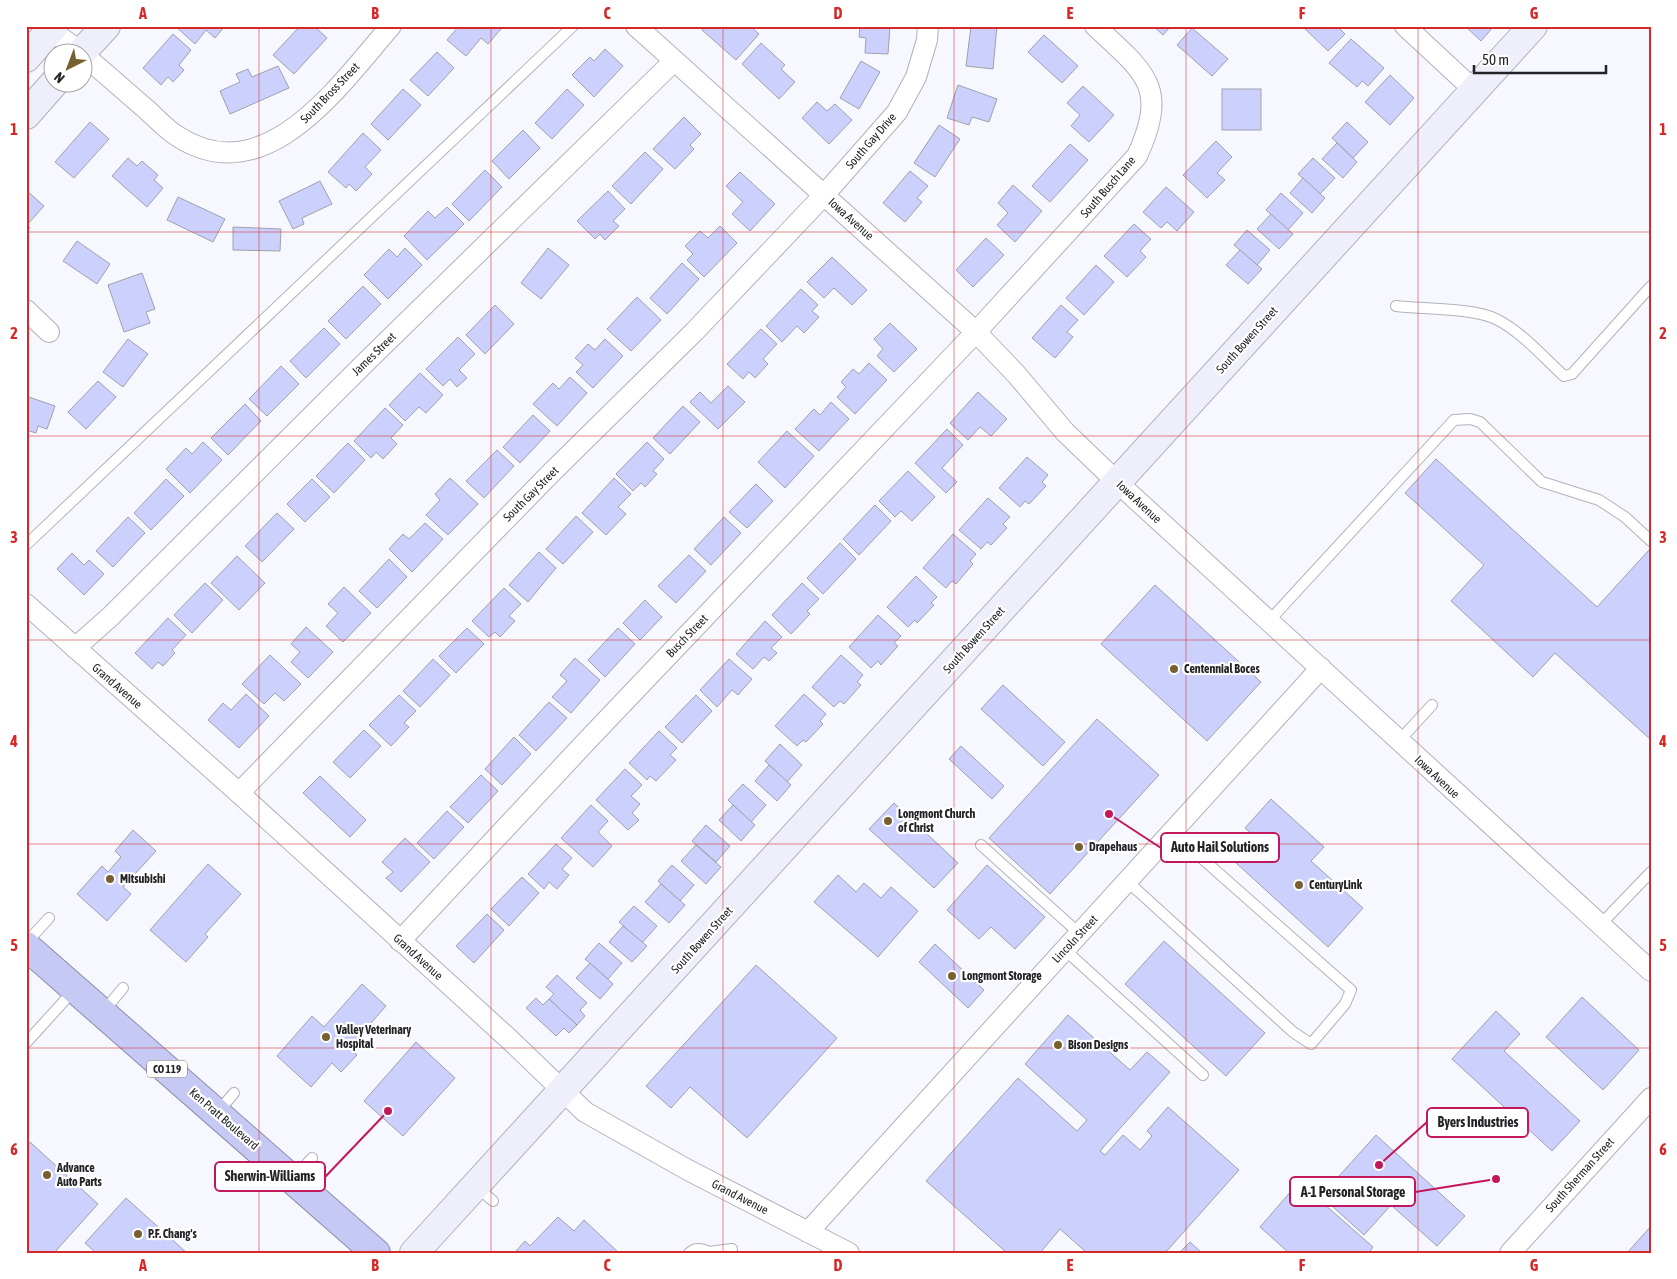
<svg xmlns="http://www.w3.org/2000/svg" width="1677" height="1279" viewBox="0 0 1677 1279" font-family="'Asap Condensed',sans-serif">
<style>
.building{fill:#cbd0fc;stroke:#9fa1ab}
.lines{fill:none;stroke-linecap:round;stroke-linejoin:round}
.lane-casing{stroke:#b0b1bc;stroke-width:12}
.street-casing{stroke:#b0b1bc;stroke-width:22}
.secondary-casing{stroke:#b0b1bc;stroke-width:30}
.highway-casing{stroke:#8c8fac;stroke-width:30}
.lane{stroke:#fff;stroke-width:10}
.street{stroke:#fff;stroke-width:20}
.secondary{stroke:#eeeffb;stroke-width:28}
.highway{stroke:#c5c9f3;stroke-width:28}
.grid{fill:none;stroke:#d62828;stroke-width:1;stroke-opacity:0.55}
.poi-dot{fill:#785f30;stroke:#fff;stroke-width:2}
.labels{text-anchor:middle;stroke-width:4.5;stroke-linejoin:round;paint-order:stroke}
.shield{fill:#fff;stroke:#656568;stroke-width:1}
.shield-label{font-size:11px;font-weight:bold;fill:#232327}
.street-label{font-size:12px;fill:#232327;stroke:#fff}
.poi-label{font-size:12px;font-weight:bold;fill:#232327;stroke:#fff;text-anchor:start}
.leader{fill:none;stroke:#c2185b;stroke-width:2}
.callout-dot{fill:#c2185b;stroke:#fff;stroke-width:2}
.callout{fill:#fff;stroke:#c2185b;stroke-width:2}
.callout-label{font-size:14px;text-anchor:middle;font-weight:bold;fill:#232327}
.neatline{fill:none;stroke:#d62828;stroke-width:2}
.grid-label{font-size:16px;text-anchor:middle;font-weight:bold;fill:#d62828}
</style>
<rect width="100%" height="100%" fill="#f7f8ff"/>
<g class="building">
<polygon points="175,26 225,26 215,38 206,30 195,44"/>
<polygon points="300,26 314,26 327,38 294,74 273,55"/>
<polygon points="459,26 498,26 501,29 488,44 481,38 466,56 447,40"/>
<polygon points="705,26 750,26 759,34 736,60 702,30"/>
<polygon points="860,26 890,26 888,54 865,53 866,38 859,37"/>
<polygon points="971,26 997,26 993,69 966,66"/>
<polygon points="1153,26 1171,26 1163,35"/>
<polygon points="1302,26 1337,26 1345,34 1328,51"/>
<polygon points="1465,26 1494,26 1481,41"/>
<polygon points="1192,28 1228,59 1212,76 1177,45"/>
<polygon points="173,34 191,50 179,65 184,70 173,82 168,77 161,85 143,68"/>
<polygon points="1044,35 1078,66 1062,83 1028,52"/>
<polygon points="1351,39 1384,68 1368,86 1362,81 1357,87 1329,63"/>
<polygon points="761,43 785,65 781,69 795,82 779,99 742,64"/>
<polygon points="605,49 623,66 594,97 572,75 590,57 594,61"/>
<polygon points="437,52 454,68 428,96 410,80"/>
<polygon points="861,61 880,72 859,109 840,98"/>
<polygon points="278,66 289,88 230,114 220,91 240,82 236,74 248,69 252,77"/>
<polygon points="1390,75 1414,98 1390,125 1365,102"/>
<polygon points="958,85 997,99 989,122 972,117 969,125 947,118"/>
<polygon points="1083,86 1114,115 1089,142 1071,126 1080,115 1067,103"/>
<polygon points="403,89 421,105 388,140 371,124"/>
<polygon points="567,89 584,105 552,139 535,123"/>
<rect x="1222" y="89" width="39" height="41"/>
<polygon points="817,102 827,111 835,104 852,120 829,144 802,118"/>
<polygon points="684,117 701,134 690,145 694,149 675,169 653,149"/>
<polygon points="90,122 109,139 74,178 55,162"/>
<polygon points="1347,122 1368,142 1353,158 1332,138"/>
<polygon points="939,125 960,139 935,177 914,163"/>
<polygon points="523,130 540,148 509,179 492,161"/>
<polygon points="363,133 381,150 365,167 372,174 356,191 349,184 346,188 328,172"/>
<polygon points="1216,141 1232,157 1217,173 1225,180 1207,198 1183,175"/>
<polygon points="1337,143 1357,162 1343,178 1322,159"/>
<polygon points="1070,144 1088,160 1050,202 1032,186"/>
<polygon points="645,152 663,169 631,204 612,186"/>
<polygon points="128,158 137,166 142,161 158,175 154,180 163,188 147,207 112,176"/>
<polygon points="1313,158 1335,178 1320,194 1298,174"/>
<polygon points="485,170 502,187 469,221 452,204"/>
<polygon points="910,171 928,186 917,198 922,202 905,222 883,203"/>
<polygon points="740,172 775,204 750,231 732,214 743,202 726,186"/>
<polygon points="1303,178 1325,198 1312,213 1290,193"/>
<polygon points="320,181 332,204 302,218 304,224 293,229 279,201"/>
<polygon points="1013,185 1042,211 1015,242 997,225 1008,213 998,203"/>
<polygon points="1166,187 1194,212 1177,231 1167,222 1161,228 1143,212"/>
<polygon points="26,190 44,206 27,225 30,228 26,232"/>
<polygon points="608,191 625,209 613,221 619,226 605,240 600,234 595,239 577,221"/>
<polygon points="1281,193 1303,213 1288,230 1266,210"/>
<polygon points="178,197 225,219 213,242 167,220"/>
<polygon points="447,207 464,224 427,260 404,236 428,211 435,218"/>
<polygon points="1271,214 1293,234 1279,249 1257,229"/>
<polygon points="1134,224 1151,239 1140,251 1146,257 1127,277 1104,256"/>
<polygon points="720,226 737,243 704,277 687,260 693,254 685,246 700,231 708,238"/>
<polygon points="233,227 281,229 280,251 233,250"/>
<polygon points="1247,230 1270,250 1257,265 1234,245"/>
<polygon points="986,238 1004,255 973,287 956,270"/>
<polygon points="77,241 110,264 97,284 63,261"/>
<polygon points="405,248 422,265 388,299 364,275 389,249 397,257"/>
<polygon points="548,248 569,265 541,299 521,283"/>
<polygon points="1240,250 1262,269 1248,284 1226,265"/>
<polygon points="832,257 867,290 852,305 834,288 824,298 807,282"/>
<polygon points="682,263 699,279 667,314 650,298"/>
<polygon points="1096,265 1114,282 1084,315 1066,298"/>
<polygon points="142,273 155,309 146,312 150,323 124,332 108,285"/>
<polygon points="363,286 381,304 346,339 328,321"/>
<polygon points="801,289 818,305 812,311 819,317 804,333 797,326 782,342 766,326"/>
<polygon points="637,297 661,320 631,351 607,329"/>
<polygon points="495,305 514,324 485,354 466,335"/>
<polygon points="1061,305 1078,320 1067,332 1073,337 1055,358 1032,338"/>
<polygon points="890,323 917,349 894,372 877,356 883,349 874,339"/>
<polygon points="324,328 340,344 306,378 290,361"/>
<polygon points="761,329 777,344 763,359 768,364 755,378 749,372 743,379 727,364"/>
<polygon points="458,337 475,354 459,370 467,378 457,387 450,379 443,386 426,369"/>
<polygon points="128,339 148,354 123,387 103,372"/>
<polygon points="605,339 623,356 593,388 576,372 583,365 575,358 588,344 595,350"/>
<polygon points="869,363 887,380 855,414 837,397 846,387 841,382 853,369 859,374"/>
<polygon points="281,366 299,384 267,416 249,399"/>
<polygon points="420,373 443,395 426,413 419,407 405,421 389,405"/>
<polygon points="570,377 587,393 557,426 533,404 553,383 559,389"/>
<polygon points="98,381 116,397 86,429 68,412"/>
<polygon points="728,386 745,402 718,429 690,402 700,392 711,403"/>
<polygon points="978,392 1007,419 991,436 980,427 968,440 950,423"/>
<polygon points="26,396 55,406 47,429 38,426 36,433 26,430"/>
<polygon points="831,402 849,419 819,451 795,429 814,409 820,415"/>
<polygon points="245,404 261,421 228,455 211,438"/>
<polygon points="683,406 700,422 670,454 653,438"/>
<polygon points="385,408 403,425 391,438 397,444 383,459 376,452 371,458 354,441"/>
<polygon points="533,415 550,431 520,463 503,447"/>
<polygon points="947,429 963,445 942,468 957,482 946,493 915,463"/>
<polygon points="787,431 814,456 785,488 758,462"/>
<polygon points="203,442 222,460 190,493 166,469 186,448 192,454"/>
<polygon points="647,442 664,459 653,471 657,474 645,487 641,483 633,491 616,474"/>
<polygon points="348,443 365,460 334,493 316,476"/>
<polygon points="497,450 514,466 484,498 466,481"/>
<polygon points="1027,457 1048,475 1042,482 1046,486 1029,504 1025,501 1020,507 999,488"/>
<polygon points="1436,459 1597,607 1649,550 1651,552 1651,740 1555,653 1533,677 1451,601 1484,565 1405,493"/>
<polygon points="908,471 935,497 912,521 901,511 895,517 879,501"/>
<polygon points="450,478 478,504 448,535 426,515 440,500 435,494"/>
<polygon points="614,478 631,494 618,507 626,514 606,535 582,513"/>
<polygon points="166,479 184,496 151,530 134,513"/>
<polygon points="312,479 330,497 305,522 287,504"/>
<polygon points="756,484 773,501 747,528 729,512"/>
<polygon points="988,498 1010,517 1003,524 1007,528 991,545 987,542 981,549 959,530"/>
<polygon points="875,505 891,521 859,555 843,539"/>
<polygon points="277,513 294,529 262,562 245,546"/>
<polygon points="576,516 593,532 563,564 546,549"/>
<polygon points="128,517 145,533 113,567 96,551"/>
<polygon points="724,517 741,533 711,565 694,549"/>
<polygon points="425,523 443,539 412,572 389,549 403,534 409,539"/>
<polygon points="953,534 976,554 970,561 973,564 956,584 952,581 946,588 923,568"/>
<polygon points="840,543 856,559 823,594 807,578"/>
<polygon points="539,552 556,568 528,602 509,585"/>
<polygon points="72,553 84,565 89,560 104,574 84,595 57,569"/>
<polygon points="689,555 706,571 676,603 658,586"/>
<polygon points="237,556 265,583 239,610 211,583"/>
<polygon points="389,559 407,577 377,608 359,591"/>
<polygon points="916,576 937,597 931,603 934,605 917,623 915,620 908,627 887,607"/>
<polygon points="205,583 223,600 192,633 174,615"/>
<polygon points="802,583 819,599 807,611 810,614 791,634 772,615"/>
<polygon points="1155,585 1261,682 1207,741 1101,644"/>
<polygon points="344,587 371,613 343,642 326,626 338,613 328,604"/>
<polygon points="504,588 521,604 509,616 515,621 500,637 495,632 489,637 472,621"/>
<polygon points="645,600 662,617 640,640 623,623"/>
<polygon points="878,615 901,636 894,643 898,646 881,665 878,661 871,668 849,647"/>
<polygon points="168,618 186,635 172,650 175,653 163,666 158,662 152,669 135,653"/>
<polygon points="765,621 782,637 771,648 777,653 769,661 764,657 753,669 736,654"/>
<polygon points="306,627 333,652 308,678 291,662 300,652 291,644"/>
<polygon points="467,628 484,644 456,673 439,656"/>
<polygon points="618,628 635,644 605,677 588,660"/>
<polygon points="270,655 301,684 284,701 275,693 264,704 242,684"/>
<polygon points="841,655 863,675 857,682 861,685 844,704 840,701 834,707 812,687"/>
<polygon points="575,658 600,680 571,713 552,697 567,681 560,675"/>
<polygon points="433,659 450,675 420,707 403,691"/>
<polygon points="729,659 752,679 738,695 732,690 717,707 700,690"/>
<polygon points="1003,685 1065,742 1043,766 981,709"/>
<polygon points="246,694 269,716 239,748 208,720 223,703 231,710"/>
<polygon points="804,694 826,714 820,721 823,724 806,742 803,740 797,746 775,726"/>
<polygon points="399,695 416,711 404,723 409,727 391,746 369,725"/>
<polygon points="696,695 712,711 682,743 665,727"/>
<polygon points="549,702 567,718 536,751 519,735"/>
<polygon points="1097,719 1159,775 1050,894 989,838"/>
<polygon points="364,730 381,746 350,778 333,762"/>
<polygon points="659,731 677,748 670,755 676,760 656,781 650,776 647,780 629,763"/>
<polygon points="514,737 531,754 502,785 485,769"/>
<polygon points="780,744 802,765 787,782 765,761"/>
<polygon points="961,746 1004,786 992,799 949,759"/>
<polygon points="769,765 791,785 777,801 755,781"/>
<polygon points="625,769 642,785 631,796 640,804 632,813 639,820 628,830 596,800"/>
<polygon points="481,775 498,791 468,823 450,807"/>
<polygon points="320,776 366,820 350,837 303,793"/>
<polygon points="743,784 766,805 751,822 728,800"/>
<polygon points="1271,799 1324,847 1311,861 1363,908 1328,947 1235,862 1256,838 1245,828"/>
<polygon points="894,803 958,863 934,888 869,829"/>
<polygon points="591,805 608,821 598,832 612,846 593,867 561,838"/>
<polygon points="733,805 755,825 741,841 719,820"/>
<polygon points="447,811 464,827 434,859 417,843"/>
<polygon points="706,825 730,846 716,862 692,841"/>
<polygon points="133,830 156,851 123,887 131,894 107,921 77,894 102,866 108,872 121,857 115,851"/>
<polygon points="405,838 430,862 401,892 386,878 393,872 382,862"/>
<polygon points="556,844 572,858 562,869 569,875 557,889 549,882 544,889 528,874"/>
<polygon points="696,845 721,867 706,884 681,861"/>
<polygon points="208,864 241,894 205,934 208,937 186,962 150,930"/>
<polygon points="672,865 694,885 680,901 658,881"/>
<polygon points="987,865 1045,917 1015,949 991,927 979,939 947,910"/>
<polygon points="838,875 856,892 864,883 881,898 891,887 918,911 878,957 814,902"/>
<polygon points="522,877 539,893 509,926 491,909"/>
<polygon points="661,884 685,905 669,923 645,902"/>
<polygon points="634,906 657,926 642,943 619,922"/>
<polygon points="487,914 504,930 474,963 456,946"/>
<polygon points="623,926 647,946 632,962 609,942"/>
<polygon points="1164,941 1265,1033 1226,1076 1125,984"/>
<polygon points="599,943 622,963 608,979 585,959"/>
<polygon points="935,944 984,990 968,1008 919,962"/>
<polygon points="590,963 613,984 600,999 576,978"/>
<polygon points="756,965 837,1038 747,1138 690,1087 671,1108 646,1086"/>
<polygon points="557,975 587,1003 580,1010 585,1016 577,1025 549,999 554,994 546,987"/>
<polygon points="362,984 386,1006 349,1048 357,1055 341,1072 332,1063 311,1087 277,1056 312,1016 324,1027"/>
<polygon points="1582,997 1639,1050 1603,1090 1546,1037"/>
<polygon points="536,998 543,1005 549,999 577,1025 569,1033 564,1028 556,1036 526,1008"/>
<polygon points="1496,1011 1520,1034 1504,1051 1580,1121 1552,1151 1452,1059"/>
<polygon points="1068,1015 1130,1070 1147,1052 1170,1072 1100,1151 1105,1155 1123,1135 1140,1150 1152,1136 1147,1131 1168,1107 1239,1170 1165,1253 1087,1253 1060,1229 1040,1253 1007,1253 926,1181 1018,1078 1077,1131 1087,1120 1025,1064"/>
<polygon points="416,1042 455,1078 403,1136 364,1101"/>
<polygon points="1376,1135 1465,1216 1437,1246 1391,1205 1364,1235 1321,1196"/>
<polygon points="30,1142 98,1204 54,1253 26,1253 26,1147"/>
<polygon points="1299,1182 1373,1247 1369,1253 1289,1253 1260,1227"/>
<polygon points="126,1198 187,1253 96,1253 85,1243"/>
<polygon points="558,1217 574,1231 584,1220 619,1253 518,1253 516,1251 525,1241 530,1246"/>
<polygon points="1651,1226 1651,1253 1627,1253"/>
<polygon points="1190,1242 1202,1253 1179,1253"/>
</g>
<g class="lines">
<defs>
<g id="lane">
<path d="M1396,306C1422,309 1473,308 1496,319C1522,332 1543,357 1564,376L1572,374L1651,286"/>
<polyline points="26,545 573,26"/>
<polyline points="1269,621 1454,420 1470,419 1480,422 1542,482 1599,500 1625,517 1651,541"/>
<polyline points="1399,741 1432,705"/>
<polyline points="981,845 1080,934"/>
<polyline points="1127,881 1293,1032 1311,1044 1345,1004 1351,990 1172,832"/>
<polyline points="1600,925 1651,872"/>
<polyline points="26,943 49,918"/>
<polyline points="1065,950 1203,1075"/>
<polyline points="103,1012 123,988"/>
<polyline points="26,1043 74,990"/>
<polyline points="217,1113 234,1093"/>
<polyline points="293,1179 312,1158"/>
<polyline points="477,1187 493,1201"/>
<polyline points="709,1252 732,1249"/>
<path d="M689,1253C696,1246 704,1249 711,1253"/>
</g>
<g id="street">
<polyline points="636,26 976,332 1016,374 1065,432 1117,482 1651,971"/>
<polyline points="1405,26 1474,90"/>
<polyline points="50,30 81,52"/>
<path d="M82,54C104,72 125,91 146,109C156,118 166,129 177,136C266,194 340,84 391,26"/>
<polyline points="26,310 49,332"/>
<polyline points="26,604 239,793 509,1039 585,1112 688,1170 849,1253"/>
<polyline points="75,648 111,616 366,362 674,61"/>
<polyline points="239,793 550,474 695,331 824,195 897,112 916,77 927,40 928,26"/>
<path d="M400,941L582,746L976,332L1137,156C1169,86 1145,73 1095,26"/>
<polyline points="808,1232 1321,668"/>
<polyline points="1510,1253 1651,1098"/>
</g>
<g id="secondary">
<polyline points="82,52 106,26"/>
<polyline points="26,58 54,26"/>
<polyline points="26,115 55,82"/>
<polyline points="414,1253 1533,26"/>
</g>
<polyline id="highway" points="26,946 376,1253"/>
</defs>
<use href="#lane" class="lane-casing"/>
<use href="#street" class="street-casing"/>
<use href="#secondary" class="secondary-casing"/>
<use href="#highway" class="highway-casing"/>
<use href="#lane" class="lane"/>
<use href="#street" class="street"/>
<use href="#secondary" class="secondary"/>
<use href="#highway" class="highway"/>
</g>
<path class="grid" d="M259,26V1253M491,26V1253M723,26V1253M954,26V1253M1186,26V1253M1418,26V1253M26,232H1651M26,436H1651M26,640H1651M26,844H1651M26,1048H1651"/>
<g class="poi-dot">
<circle cx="1174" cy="669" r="5"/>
<circle cx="888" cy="821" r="5"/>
<circle cx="1079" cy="847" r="5"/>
<circle cx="110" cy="879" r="5"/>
<circle cx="1299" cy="885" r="5"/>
<circle cx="952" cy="976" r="5"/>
<circle cx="326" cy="1037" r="5"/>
<circle cx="1058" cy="1045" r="5"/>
<circle cx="47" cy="1175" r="5"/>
<circle cx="138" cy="1234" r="5"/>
</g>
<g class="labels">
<rect class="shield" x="147" y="1060.5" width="40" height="17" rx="4"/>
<g class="shield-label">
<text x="167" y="1073">CO 119</text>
</g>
<g class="street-label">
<text transform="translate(330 93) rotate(-46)" y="4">South Bross Street</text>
<text transform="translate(871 141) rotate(-49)" y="4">South Gay Drive</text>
<text transform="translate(1108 187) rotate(-49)" y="4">South Busch Lane</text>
<text transform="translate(851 219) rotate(42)" y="4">Iowa Avenue</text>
<text transform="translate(1247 340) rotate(-48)" y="4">South Bowen Street</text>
<text transform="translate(374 354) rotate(-44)" y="4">James Street</text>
<text transform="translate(531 494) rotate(-45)" y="4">South Gay Street</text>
<text transform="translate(1139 502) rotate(43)" y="4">Iowa Avenue</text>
<text transform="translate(687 636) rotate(-46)" y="4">Busch Street</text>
<text transform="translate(974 640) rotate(-48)" y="4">South Bowen Street</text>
<text transform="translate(117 686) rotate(41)" y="4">Grand Avenue</text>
<text transform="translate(1437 777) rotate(43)" y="4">Iowa Avenue</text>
<text transform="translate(1075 939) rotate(-47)" y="4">Lincoln Street</text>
<text transform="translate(702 940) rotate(-48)" y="4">South Bowen Street</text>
<text transform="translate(418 957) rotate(42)" y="4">Grand Avenue</text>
<text transform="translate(224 1119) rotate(41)" y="4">Ken Pratt Boulevard</text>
<text transform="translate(1580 1175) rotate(-48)" y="4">South Sherman Street</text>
<text transform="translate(740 1197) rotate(27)" y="4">Grand Avenue</text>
</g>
<g class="poi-label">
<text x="1184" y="673">Centennial Boces</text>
<text x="898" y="818">Longmont Church<tspan x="898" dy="14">of Christ</tspan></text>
<text x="1089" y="851">Drapehaus</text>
<text x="120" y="883">Mitsubishi</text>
<text x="1309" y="889">CenturyLink</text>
<text x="962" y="980">Longmont Storage</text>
<text x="336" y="1034">Valley Veterinary<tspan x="336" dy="14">Hospital</tspan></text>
<text x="1068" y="1049">Bison Designs</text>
<text x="57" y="1172">Advance<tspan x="57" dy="14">Auto Parts</tspan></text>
<text x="148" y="1238">P.F. Chang's</text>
</g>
</g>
<path class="leader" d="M1109 814L1161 848M1379 1165L1427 1122M388 1111L325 1177M1496 1179L1415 1192"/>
<g class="callout-dot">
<circle cx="1109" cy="814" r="5"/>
<circle cx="1379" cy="1165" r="5"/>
<circle cx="388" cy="1111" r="5"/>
<circle cx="1496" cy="1179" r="5"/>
</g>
<g class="callout">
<rect x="1161" y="833" width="118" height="29" rx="5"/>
<rect x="1427" y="1108" width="101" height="29" rx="5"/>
<rect x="215" y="1162" width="110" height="29" rx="5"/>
<rect x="1290" y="1177" width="125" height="29" rx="5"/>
</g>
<g class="callout-label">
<text x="1220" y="852">Auto Hail Solutions</text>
<text x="1478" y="1127">Byers Industries</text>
<text x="270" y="1181">Sherwin-Williams</text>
<text x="1353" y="1197">A-1 Personal Storage</text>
</g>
<rect width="1677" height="1279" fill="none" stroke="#ffffff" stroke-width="55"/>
<g transform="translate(68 68) rotate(222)"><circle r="24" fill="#ffffff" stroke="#a7a7a9"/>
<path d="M0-4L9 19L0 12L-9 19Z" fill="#785f30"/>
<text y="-8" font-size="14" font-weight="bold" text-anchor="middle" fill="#232327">N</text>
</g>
<path d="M1474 65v8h132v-8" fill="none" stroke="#232327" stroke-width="2.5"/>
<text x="1482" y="65" font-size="15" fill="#232327" stroke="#ffffff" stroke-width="4" paint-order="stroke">50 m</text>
<rect x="28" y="28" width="1622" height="1224" class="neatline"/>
<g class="grid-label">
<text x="143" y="19">A</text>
<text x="375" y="19">B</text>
<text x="607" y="19">C</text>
<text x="838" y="19">D</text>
<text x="1070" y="19">E</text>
<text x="1302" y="19">F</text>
<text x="1534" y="19">G</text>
<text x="14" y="135">1</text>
<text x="1663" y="135">1</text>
<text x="14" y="339">2</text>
<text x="1663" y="339">2</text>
<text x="14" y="543">3</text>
<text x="1663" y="543">3</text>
<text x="14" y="747">4</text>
<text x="1663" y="747">4</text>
<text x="14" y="951">5</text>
<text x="1663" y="951">5</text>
<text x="14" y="1155">6</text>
<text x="1663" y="1155">6</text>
<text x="143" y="1271">A</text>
<text x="375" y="1271">B</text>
<text x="607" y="1271">C</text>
<text x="838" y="1271">D</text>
<text x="1070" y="1271">E</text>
<text x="1302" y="1271">F</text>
<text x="1534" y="1271">G</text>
</g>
</svg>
